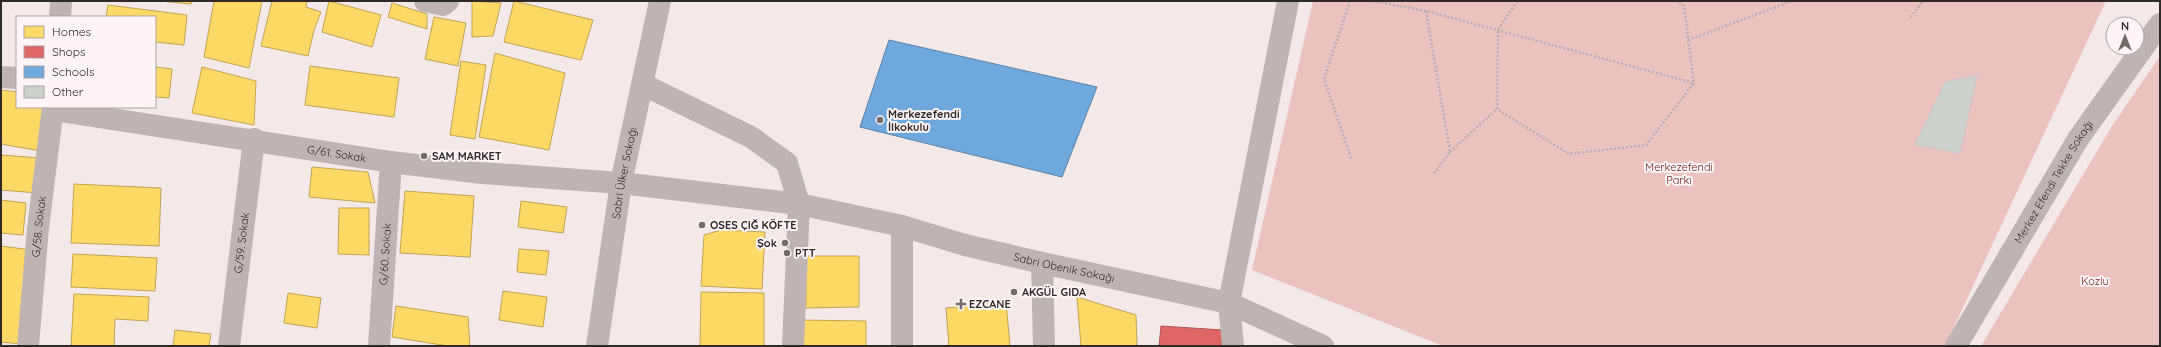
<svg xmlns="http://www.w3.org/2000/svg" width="2161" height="347" viewBox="0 0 2161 347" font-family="Quicksand,sans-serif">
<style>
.green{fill:#ebc2c0}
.homes{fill:#ffd966;stroke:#c1a453}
.shops{fill:#e06666;stroke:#ab5453}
.schools{fill:#6fa8dc;stroke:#5c82a6}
.building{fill:#ccd2cb;stroke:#c9c6c4}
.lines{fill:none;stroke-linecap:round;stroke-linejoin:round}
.path{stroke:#b8afaf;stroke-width:2.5;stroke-dasharray:2 2;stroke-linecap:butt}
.minor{stroke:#bfb4b4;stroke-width:22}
.poi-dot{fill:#746c6b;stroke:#fdf5f5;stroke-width:1.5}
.labels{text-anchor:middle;stroke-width:4;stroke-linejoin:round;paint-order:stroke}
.poi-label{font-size:11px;font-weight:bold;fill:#2f2928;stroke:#fdf5f5;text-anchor:start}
.street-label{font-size:11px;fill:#2f2928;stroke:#fdf5f5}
.park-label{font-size:11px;fill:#6a1b1d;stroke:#fdf5f5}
</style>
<rect width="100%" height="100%" fill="#f3e9e8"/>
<g class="green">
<polygon points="1313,1 2106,1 1945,346 1443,346 1252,270"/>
<polygon points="2160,56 2160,346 1981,346 2112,126"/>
</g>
<g class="homes">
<polygon points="160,1 192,1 191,4"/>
<polygon points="214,1 262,1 249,68 204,57"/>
<polygon points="272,1 307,1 306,7 321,12 314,30 308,56 261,46"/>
<polygon points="329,1 381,15 372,47 322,32"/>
<polygon points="472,1 501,3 493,36 472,37"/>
<polygon points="514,1 593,20 581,60 504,42"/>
<polygon points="392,3 427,14 427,29 388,17"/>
<polygon points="108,5 187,15 184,45 155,42 155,17 106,17"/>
<polygon points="434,17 466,23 458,66 425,59"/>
<polygon points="495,53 565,73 549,150 479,137"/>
<polygon points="461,61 486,65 475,139 450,135"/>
<polygon points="310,66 399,78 394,117 305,105"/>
<polygon points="155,67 172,69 169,98 155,97"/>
<polygon points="202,67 256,81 254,125 192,113"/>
<polygon points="1,90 17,92 17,107 49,107 41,151 1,144"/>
<polygon points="1,155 40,158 37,193 1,190"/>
<polygon points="312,167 368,172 375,203 309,197"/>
<polygon points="74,184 161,188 159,246 71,243"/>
<polygon points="405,191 474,196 470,257 400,253"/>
<polygon points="1,200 26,203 23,235 1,233"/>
<polygon points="521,201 567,207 563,233 518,227"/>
<polygon points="339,208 369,208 369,255 338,254"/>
<polygon points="721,230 765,232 762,289 701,286 704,235"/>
<polygon points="1,246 32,250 21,344 1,342"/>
<polygon points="519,249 549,251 546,275 517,272"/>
<polygon points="73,254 157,258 155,291 71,287"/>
<polygon points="806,256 859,256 859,307 806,308"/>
<polygon points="503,291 547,297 543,327 499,320"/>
<polygon points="701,292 764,293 764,346 700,346"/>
<polygon points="288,293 321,298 317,328 284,323"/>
<polygon points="74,294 149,297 148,321 115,319 114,346 71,346"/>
<polygon points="1077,297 1136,315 1137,346 1081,346"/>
<polygon points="1006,302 1010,346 949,346 946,308"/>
<polygon points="396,306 468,317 470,346 448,346 392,337"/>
<polygon points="799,320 866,321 866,346 799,346"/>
<polygon points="175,330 211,334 209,346 173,346"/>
</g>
<polygon class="shops" points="1161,326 1223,330 1222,346 1159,346"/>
<polygon class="schools" points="889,40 1097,87 1062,177 860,127"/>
<polygon class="building" points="1977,75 1960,153 1915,145 1945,82"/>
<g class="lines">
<g class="path">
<polyline points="1350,1 1324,79 1351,158"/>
<polyline points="1373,1 1426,11 1694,83"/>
<polyline points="1517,1 1498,30 1497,109 1569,154 1646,145 1694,83 1684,6 1677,1"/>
<polyline points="1426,11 1450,152 1433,175"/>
<polyline points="1911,17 1923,1"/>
<polyline points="1688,40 1792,1"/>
<polyline points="1450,152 1497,109"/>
</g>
<g class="minor">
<polyline points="425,1 443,5 448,1"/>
<polyline points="60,17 61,1"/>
<polyline points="1,77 17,78"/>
<polyline points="644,85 751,137 787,163 799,204 793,346"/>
<path id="s1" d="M53,110L391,162L482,173L621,183L799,204L902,226L965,245L1042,263L1229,303L1323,346"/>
<polyline points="902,226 902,346"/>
<polyline points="1042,263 1044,346"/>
<path id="s2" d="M28,346L38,228L53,107"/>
<path id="s3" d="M229,346L254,139"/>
<path id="s4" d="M379,346L391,162"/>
<path id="s5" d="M597,346L621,183L660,1"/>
<polyline points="1233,346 1229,303 1288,1"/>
<path id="s6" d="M1956,346L2078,139L2160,24"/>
</g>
</g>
<g class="poi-dot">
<circle cx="880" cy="120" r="4"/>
<circle cx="424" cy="156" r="4"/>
<circle cx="702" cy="225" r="4"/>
<circle cx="785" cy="243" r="4"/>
<circle cx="787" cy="253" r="4"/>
<circle cx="1014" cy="292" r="4"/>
<path d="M959 298h4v4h4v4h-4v4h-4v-4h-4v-4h4z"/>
</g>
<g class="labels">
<g class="poi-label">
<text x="888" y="118">Merkezefendi<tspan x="888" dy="13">İlkokulu</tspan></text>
<text x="432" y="160">SAM MARKET</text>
<text x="710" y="229">OSES ÇIĞ KÖFTE</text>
<text x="777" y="247" text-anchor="end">Şok</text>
<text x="795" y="257">PTT</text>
<text x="1022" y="296">AKGÜL GIDA</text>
<text x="969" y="308">EZCANE</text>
</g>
<g class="street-label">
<text dy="4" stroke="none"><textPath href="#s1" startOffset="287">G/61. Sokak</textPath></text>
<text dy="4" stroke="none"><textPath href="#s5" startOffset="175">Sabri Ülker Sokağı</textPath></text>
<text dy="4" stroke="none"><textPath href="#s6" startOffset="191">Merkez Efendi Tekke Sokağı</textPath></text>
<text dy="4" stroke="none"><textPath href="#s2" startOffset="120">G/58. Sokak</textPath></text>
<text dy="4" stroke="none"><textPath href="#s3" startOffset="104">G/59. Sokak</textPath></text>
<text dy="4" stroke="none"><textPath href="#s4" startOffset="92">G/60. Sokak</textPath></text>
<text dy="4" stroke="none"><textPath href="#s1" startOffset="1025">Sabri Obenik Sokağı</textPath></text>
</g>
<g class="park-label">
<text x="1679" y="171">Merkezefendi<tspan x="1679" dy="13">Parkı</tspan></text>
<text x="2095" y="285">Kozlu</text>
</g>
</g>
<rect width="2161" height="347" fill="none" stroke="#2f2928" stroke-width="4"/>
<rect x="16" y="16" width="140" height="92" fill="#fdf5f5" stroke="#aba3a3"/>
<rect x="24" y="26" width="20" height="12" fill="#ffd966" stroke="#aba3a3"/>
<text x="52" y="36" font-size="12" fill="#2f2928">Homes</text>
<rect x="24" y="46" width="20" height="12" fill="#e06666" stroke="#aba3a3"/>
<text x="52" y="56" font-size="12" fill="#2f2928">Shops</text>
<rect x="24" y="66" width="20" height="12" fill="#6fa8dc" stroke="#aba3a3"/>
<text x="52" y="76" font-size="12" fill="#2f2928">Schools</text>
<rect x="24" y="86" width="20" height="12" fill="#ccd2cb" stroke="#aba3a3"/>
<text x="52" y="96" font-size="12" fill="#2f2928">Other</text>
<g transform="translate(2125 36)"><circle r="19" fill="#fdf5f5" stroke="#aba3a3"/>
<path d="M0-3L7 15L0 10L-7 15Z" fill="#746c6b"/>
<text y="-6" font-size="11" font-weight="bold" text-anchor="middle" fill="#2f2928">N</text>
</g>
</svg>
